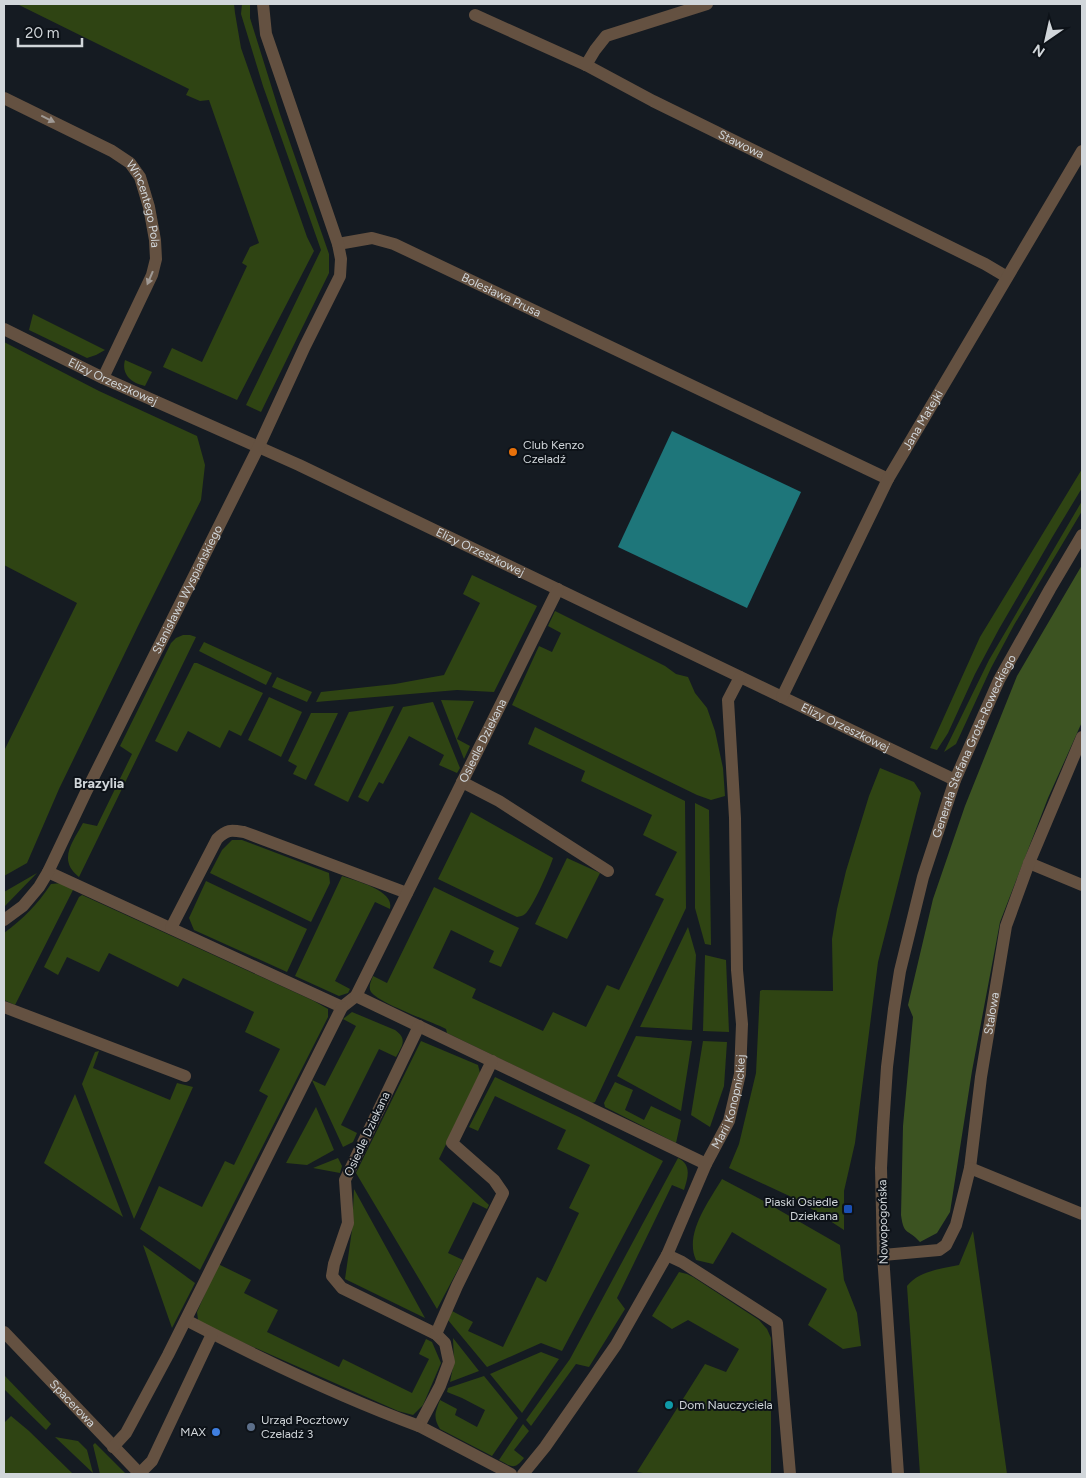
<svg xmlns="http://www.w3.org/2000/svg" width="1086" height="1478" viewBox="0 0 1086 1478" font-family="Figtree,sans-serif">
<style>
.green{fill:#2f4413}
.forest{fill:#3c5321}
.water{fill:#1e767a}
.lines{fill:none;stroke-linecap:round;stroke-linejoin:round}
.minor{stroke:#645141;stroke-width:12}
.tertiary{stroke:#645141;stroke-width:12}
.oneway{fill:#a09a95}
.food-dot{fill:#e8710a;stroke:#0d1218;stroke-width:2}
.transit-dot{fill:#1a4fb4;stroke:#0d1218;stroke-width:2}
.culture-dot{fill:#0f9aa8;stroke:#0d1218;stroke-width:2}
.service-dot{fill:#5c6f8a;stroke:#0d1218;stroke-width:2}
.shop-dot{fill:#3f7fe0;stroke:#0d1218;stroke-width:2}
.labels{text-anchor:middle;stroke-width:4;stroke-linejoin:round;paint-order:stroke}
.street-label{font-size:12px;fill:#d1d6da;stroke:#0d1218}
.poi-label{font-size:12px;fill:#d1d6da;stroke:#0d1218;text-anchor:start}
.neighbourhood-label{font-size:14px;font-weight:bold;fill:#d1d6da;stroke:#0d1218}
</style>
<rect width="100%" height="100%" fill="#151b22"/>
<g class="green">
<polygon points="17,4 234,4 235,13 241,48 307,237 314,251 237,400 163,367 172,348 202,362 247,266 242,263 250,247 259,243 209,100 200,101 186,95 189,89"/>
<polygon points="242,4 250,4 250,18 280,114 329,254 329,273 261,412 246,405 321,250 263,86 241,14"/>
<polygon points="33,314 105,350 96,355 87,358 29,330"/>
<polygon points="4,342 99,391 197,436 205,465 201,500 138,626 59,789 27,863 4,876 4,751 77,603 4,565"/>
<path d="M125,360L152,372L145,386C131,383 121,374 125,360Z"/>
<polygon points="1082,469 1082,488 1053,536 999,629 975,674 948,733 937,750 930,748 980,637"/>
<polygon points="1082,501 1082,511 1014,625 991,668 956,744 944,752 989,660"/>
<polygon points="472,575 537,606 494,692 457,690 316,702 321,692 395,684 444,675 480,603 463,594"/>
<polygon points="555,611 665,666 676,674 688,677 695,693 707,708 715,731 723,768 725,796 711,800 697,795 512,705 539,646 552,652 561,633 548,626"/>
<path d="M183,635H190L196,637L79,877C57,860 73,842 83,823L97,826L132,754L120,746L171,643L176,638Z"/>
<polygon points="204,642 272,673 266,685 199,651"/>
<polygon points="194,663 197,663 263,693 241,736 229,730 220,748 188,731 177,752 155,741"/>
<polygon points="277,677 312,692 307,702 272,687"/>
<polygon points="269,697 302,712 281,757 248,740"/>
<polygon points="441,700 474,701 457,739 470,746 464,759"/>
<polygon points="433,702 460,768 457,773 439,765 444,755 409,736 383,784 379,782 368,802 358,797 403,707"/>
<polygon points="394,706 348,802 314,785 349,712"/>
<polygon points="311,713 338,713 306,780 293,774 297,766 288,761"/>
<path d="M535,727L685,801L686,908L595,1102L592,1103L447,1033L446,1029L440,1026C426,1020 378,1002 371,992C368,987 371,981 373,976L387,983L434,887L519,928L501,967L489,962L494,951L451,930L433,968L476,989L472,998L543,1031L553,1012L586,1027L607,985L619,990L664,899L655,895L677,852L643,835L652,815L581,781L585,771L528,744Z"/>
<polygon points="880,768 914,782 921,793 878,962 855,1143 844,1191 844,1230 798,1200 729,1168 739,1144 756,1073 760,991 762,990 833,991 832,939 837,909 846,871 869,796"/>
<polygon points="695,803 709,810 711,945 705,944 695,908"/>
<path d="M471,812L553,858C550,868 532,909 525,914C523,916 520,916 517,917L438,879Z"/>
<polygon points="232,840 242,840 329,873 330,883 311,922 210,873 222,850"/>
<polygon points="567,858 600,873 567,939 535,924"/>
<polygon points="37,873 4,907 4,892"/>
<path d="M342,876C355,881 395,890 390,909L375,902L335,981L350,989L348,993L339,996L295,976Z"/>
<polygon points="206,881 307,929 287,972 194,930 189,918"/>
<path d="M62,883L74,888L15,1005L4,1000V933C24,918 37,905 51,884Z"/>
<polygon points="82,895 314,1001 328,1009 328,1017 200,1270 140,1229 159,1186 202,1207 225,1161 234,1165 268,1096 259,1091 280,1049 245,1032 254,1012 183,978 178,987 109,953 99,972 67,957 58,975 44,967 79,897"/>
<polygon points="688,927 696,955 692,1030 640,1027"/>
<polygon points="705,955 726,960 729,1032 703,1031"/>
<path d="M352,1012L395,1030C408,1039 402,1046 396,1057L379,1049L341,1125L357,1133L353,1142L343,1147L312,1080L325,1086L356,1026L343,1019Z"/>
<polygon points="636,1036 692,1041 681,1111 617,1076"/>
<polygon points="421,1041 478,1065 480,1073 439,1159 489,1205 487,1209 473,1202 448,1253 463,1260 437,1309 356,1173"/>
<polygon points="703,1041 727,1042 724,1086 710,1127 691,1115"/>
<polygon points="99,1051 93,1068 170,1100 177,1083 193,1087 134,1219 82,1084 95,1052"/>
<polygon points="495,1077 579,1117 663,1161 562,1351 541,1343 487,1367 448,1320 452,1311 473,1322 468,1331 503,1347 537,1277 546,1282 579,1213 569,1208 590,1165 557,1149 566,1130 495,1096 478,1131 469,1127"/>
<polygon points="615,1082 633,1090 625,1110 644,1120 651,1106 681,1120 676,1143 605,1107 604,1103"/>
<polygon points="75,1094 123,1217 44,1163"/>
<polygon points="316,1107 334,1150 307,1165 286,1163"/>
<polygon points="338,1158 342,1166 340,1173 313,1168"/>
<path d="M678,1158C692,1165 688,1177 684,1190L672,1185L617,1298L625,1309L589,1367L576,1364L531,1426L526,1420L570,1359Z"/>
<path d="M722,1179L760,1199L840,1245L844,1280L857,1313L861,1346L843,1349L808,1325L827,1289L732,1232L713,1264L696,1260C684,1234 709,1201 722,1179Z"/>
<polygon points="354,1189 425,1318 345,1279 352,1230"/>
<path d="M973,1231L1007,1474H920L907,1286C919,1271 940,1269 959,1265Z"/>
<polygon points="143,1245 195,1283 172,1328"/>
<polygon points="218,1264 251,1280 244,1293 278,1310 267,1332 339,1367 343,1359 412,1393 429,1359 419,1354 426,1339 432,1342 441,1363 423,1405 413,1415 398,1411 206,1326 198,1320 197,1312"/>
<polygon points="679,1272 687,1274 693,1277 759,1320 767,1329 771,1338 771,1474 649,1474 637,1472 705,1364 726,1372 739,1349 688,1320 672,1329 652,1316"/>
<polygon points="453,1338 479,1371 450,1382 454,1362"/>
<polygon points="541,1352 559,1359 522,1413 490,1374"/>
<polygon points="4,1375 51,1424 46,1430 4,1389"/>
<path d="M484,1376L518,1418L492,1456L440,1429C433,1417 435,1413 440,1400L457,1409L455,1415L477,1427L485,1410L462,1398L447,1392L448,1388Z"/>
<polygon points="11,1416 29,1431 73,1474 4,1474 4,1423"/>
<path d="M523,1424L529,1431L514,1450L524,1458C514,1471 511,1466 499,1460Z"/>
<polygon points="55,1437 78,1441 87,1450 93,1473"/>
<polygon points="95,1443 126,1474 100,1474 93,1445"/>
</g>
<path class="forest" d="M1082,565V722L1048,798L1000,922L972,1071L950,1212L937,1233L920,1242C908,1228 904,1237 901,1215L903,1126L913,1017L908,1005L933,899L965,806L1017,676Z"/>
<polygon class="water" points="672,431 801,492 747,608 618,547"/>
<g class="lines">
<g class="minor">
<path id="s1" d="M475,15L586,65L653,101L985,264L1007,277"/>
<polyline points="586,65 595,50 606,36 707,4"/>
<path id="s2" d="M4,98L112,151L130,163L140,177L149,207L155,240L156,259L152,275L103,378"/>
<path id="s3" d="M338,244L372,238L394,244L888,479"/>
<path id="s4" d="M4,329L103,378L299,465L955,780"/>
<path id="s5" d="M782,697L888,479L1082,151"/>
<polyline points="462,782 499,801 608,871"/>
<polyline points="1029,863 1082,885"/>
<polyline points="48,872 342,1007 356,996 706,1164"/>
<path id="s6" d="M4,920L23,906L39,887L48,872L86,792L259,446L305,346L340,276L341,259L338,244L266,34L263,4"/>
<path d="M171,928L217,839C227,829 231,830 244,832L407,893"/>
<path id="s7" d="M356,996L558,589"/>
<polyline points="4,1007 185,1076"/>
<polyline points="419,1026 345,1180 348,1223 334,1264 332,1276 342,1288 436,1334 445,1343 449,1362 440,1386 419,1426 511,1474"/>
<path id="s8" d="M970,1168L981,1077L1006,926L1029,863L1082,737"/>
<polyline points="667,1255 682,1262 777,1323 790,1474"/>
<polyline points="883,1255 939,1250 946,1245 956,1225 970,1168 1082,1214"/>
<path d="M186,1320C261,1359 340,1397 419,1426"/>
<path id="s9" d="M4,1332L140,1474"/>
<polyline points="436,1334 457,1286 503,1193 494,1180 452,1143 492,1061"/>
<polyline points="113,1447 126,1433 168,1355 342,1007"/>
<polyline points="139,1474 152,1461 212,1334"/>
<path id="s10" d="M523,1474L545,1447L616,1345L667,1255L706,1164L729,1121L740,1074L742,1024L737,970L735,818L728,700L740,677"/>
</g>
<path class="tertiary" id="s11" d="M898,1474L883,1255L881,1168L883,1128L887,1067L894,1009L900,971L923,877L955,780L999,680L1050,589L1082,535"/>
</g>
<defs><path id="oneway-solid" d="M-6-.8H1V-3.2L6.5 0L1 3.2V.8H-6Z" transform="scale(1.25)"/></defs>
<g class="oneway">
<use href="#oneway-solid" transform="translate(48 119) rotate(26)"/>
<use href="#oneway-solid" transform="translate(150 278) rotate(113)"/>
</g>
<circle class="food-dot" cx="513" cy="452" r="5"/>
<rect class="transit-dot" x="843" y="1204" width="10" height="10" rx="2.5"/>
<circle class="culture-dot" cx="669" cy="1405" r="5"/>
<circle class="service-dot" cx="251" cy="1427" r="5"/>
<circle class="shop-dot" cx="216" cy="1432" r="5"/>
<g class="labels">
<g class="street-label">
<text dy="4" stroke="none"><textPath href="#s1" startOffset="296">Stawowa</textPath></text>
<text dy="4" stroke="none"><textPath href="#s2" startOffset="186">Wincentego Pola</textPath></text>
<text dy="4" stroke="none"><textPath href="#s3" startOffset="176">Bolesława Prusa</textPath></text>
<text dy="4" stroke="none"><textPath href="#s4" startOffset="121">Elizy Orzeszkowej</textPath></text>
<text dy="4" stroke="none"><textPath href="#s5" startOffset="311">Jana Matejki</textPath></text>
<text dy="4" stroke="none"><textPath href="#s4" startOffset="526">Elizy Orzeszkowej</textPath></text>
<text dy="4" stroke="none"><textPath href="#s6" startOffset="381">Stanisława Wyspiańskiego</textPath></text>
<text dy="4" stroke="none"><textPath href="#s4" startOffset="931">Elizy Orzeszkowej</textPath></text>
<text dy="4" stroke="none"><textPath href="#s7" startOffset="285">Osiedle Dziekana</textPath></text>
<text dy="4" stroke="none"><textPath href="#s11" startOffset="742">Generała Stefana Grota-Roweckiego</textPath></text>
<text dy="4" stroke="none"><textPath href="#s8" startOffset="156">Stalowa</textPath></text>
<text dy="4" stroke="none"><textPath href="#s10" startOffset="429">Marii Konopnickiej</textPath></text>
<text transform="translate(367 1134) rotate(-65)" y="4">Osiedle Dziekana</text>
<text transform="translate(883 1222) rotate(-91)" y="4">Nowopogońska</text>
<text dy="4" stroke="none"><textPath href="#s9" startOffset="99">Spacerowa</textPath></text>
</g>
<g class="poi-label">
<text x="523" y="449">Club Kenzo<tspan x="523" dy="14">Czeladź</tspan></text>
<text x="838" y="1206" text-anchor="end">Piaski Osiedle<tspan x="838" dy="14">Dziekana</tspan></text>
<text x="679" y="1409">Dom Nauczyciela</text>
<text x="261" y="1424">Urząd Pocztowy<tspan x="261" dy="14">Czeladź 3</tspan></text>
<text x="206" y="1436" text-anchor="end">MAX</text>
</g>
<g class="neighbourhood-label">
<text x="99" y="788">Brazylia</text>
</g>
</g>
<rect width="1086" height="1478" fill="none" stroke="#d1d6da" stroke-width="10"/>
<g transform="translate(1046 40) rotate(214)" stroke="#0d1218" stroke-width="4" paint-order="stroke">
<path d="M0-4L9 19L0 12L-9 19Z" fill="#d1d6da"/>
<text y="-8" font-size="14" font-weight="bold" text-anchor="middle" fill="#d1d6da">N</text>
</g>
<path d="M18 38v8h64v-8" fill="none" stroke="#d1d6da" stroke-width="2.5"/>
<text x="25" y="38" font-size="15" fill="#d1d6da" stroke="#0d1218" stroke-width="4" paint-order="stroke">20 m</text>
</svg>
